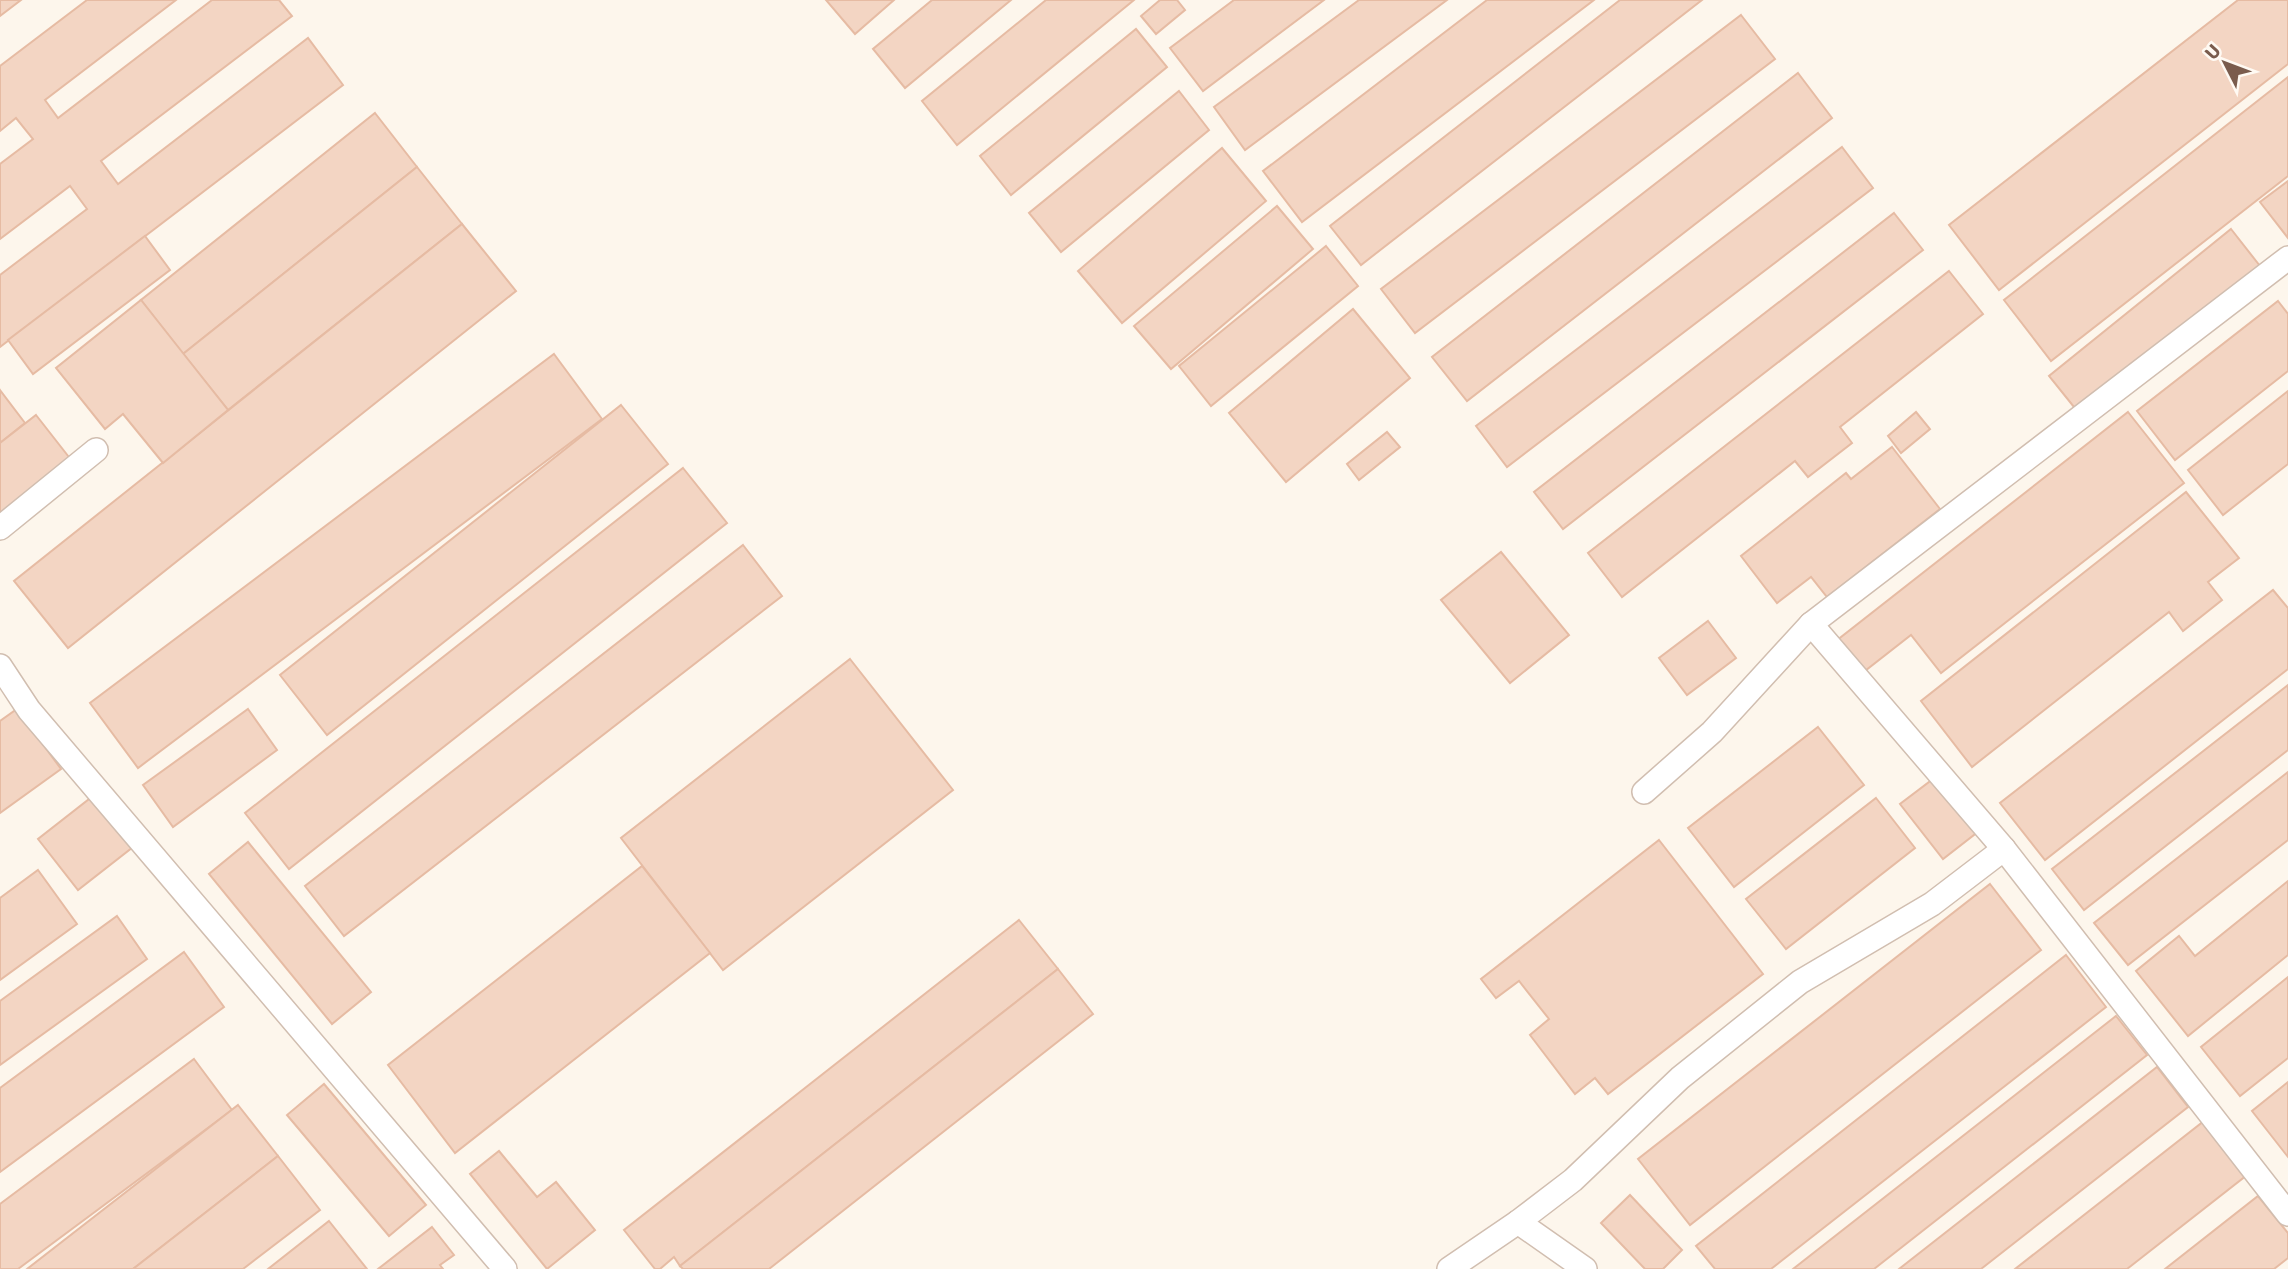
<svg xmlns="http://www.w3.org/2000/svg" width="2288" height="1269" viewBox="0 0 2288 1269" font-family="Signika,sans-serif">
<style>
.building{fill:#f3d5c3;stroke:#e6bba3;stroke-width:2}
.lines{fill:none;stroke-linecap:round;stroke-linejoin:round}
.lane-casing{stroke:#d1beb0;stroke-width:26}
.lane{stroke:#fff;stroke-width:23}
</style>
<rect width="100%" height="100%" fill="#fdf6ec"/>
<g class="building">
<polygon points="0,0 21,0 0,16"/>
<polygon points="87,0 176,0 45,100 58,118 212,0 279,0 292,16 101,161 118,184 308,38 343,85 0,347 0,275 87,209 70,186 0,239 0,164 33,139 16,118 0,131 0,66"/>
<polygon points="826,0 894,0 855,34"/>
<polygon points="932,0 1011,0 905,88 873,49"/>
<polygon points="1046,0 1134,0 957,145 922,101"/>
<polygon points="1160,0 1177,0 1185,10 1156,34 1141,16"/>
<polygon points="1234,0 1324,0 1203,91 1170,48"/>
<polygon points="1359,0 1447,0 1245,150 1214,107"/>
<polygon points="1487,0 1594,0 1302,222 1263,171"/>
<polygon points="1620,0 1702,0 1361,265 1330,226"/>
<polygon points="2238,0 2288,0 2288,64 1999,290 1949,225"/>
<polygon points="1741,15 1775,59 1415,333 1381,289"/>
<polygon points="1136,29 1167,67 1011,195 980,156"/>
<polygon points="1798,73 1832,118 1467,401 1432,357"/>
<polygon points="2288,77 2288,176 2051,361 2004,300"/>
<polygon points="1179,91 1209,130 1061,252 1029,213"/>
<polygon points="375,113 417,167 183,354 141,300"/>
<polygon points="1842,147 1873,188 1507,467 1476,426"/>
<polygon points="1222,148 1266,201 1122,323 1078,271"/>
<polygon points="417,167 462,224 228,410 183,354"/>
<polygon points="2288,181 2288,238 2260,202"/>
<polygon points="1277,206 1313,249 1171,369 1134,326"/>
<polygon points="1894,213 1923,250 1563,529 1534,492"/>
<polygon points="462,224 516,291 68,648 14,581"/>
<polygon points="2231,229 2260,266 2078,412 2049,376"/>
<polygon points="145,236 170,270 33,374 8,340"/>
<polygon points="1326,246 1358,286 1211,406 1179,366"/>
<polygon points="1949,271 1983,314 1840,427 1852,443 1808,477 1795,461 1622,597 1588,553"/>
<polygon points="141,300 228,410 163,463 123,414 105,429 56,368"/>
<polygon points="2278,301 2288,314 2288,371 2175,460 2137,411"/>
<polygon points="1353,309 1410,378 1286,482 1229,413"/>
<polygon points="554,354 602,419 138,768 90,703"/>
<polygon points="0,390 25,423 0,443"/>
<polygon points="2288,391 2288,464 2223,515 2188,470"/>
<polygon points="621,405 668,464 327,735 280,675"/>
<polygon points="1916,412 1930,429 1901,453 1888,436"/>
<polygon points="2128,412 2184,483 1941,673 1911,635 1861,674 1836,641"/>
<polygon points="36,415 72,461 0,517 0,443"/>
<polygon points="1387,432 1400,447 1359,480 1347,464"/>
<polygon points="1892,447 1940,509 1827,597 1811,577 1777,603 1741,556 1846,473 1851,479"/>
<polygon points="683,468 727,523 289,869 245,813"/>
<polygon points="2186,492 2239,558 2208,582 2222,600 2183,631 2169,612 1972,767 1921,701"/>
<polygon points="743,545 782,596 344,936 305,886"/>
<polygon points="1501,552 1569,635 1510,683 1441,600"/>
<polygon points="2273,590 2288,608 2288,669 2045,860 2000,803"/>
<polygon points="1708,621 1736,658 1687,695 1659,658"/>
<polygon points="850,659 953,790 723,970 621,838"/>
<polygon points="2288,685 2288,750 2084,910 2052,869"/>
<polygon points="17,709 61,769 0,813 0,721"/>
<polygon points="248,709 277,750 173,827 143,785"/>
<polygon points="1818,727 1864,785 1734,887 1688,828"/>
<polygon points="2288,772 2288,840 2128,965 2094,923"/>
<polygon points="1937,776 1979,831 1943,859 1900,804"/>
<polygon points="93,796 133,847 78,890 38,839"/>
<polygon points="1876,798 1915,848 1786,949 1746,899"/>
<polygon points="1659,840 1763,974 1608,1094 1595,1078 1575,1094 1530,1035 1549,1019 1519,981 1496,998 1481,979"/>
<polygon points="248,842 371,992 332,1024 209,874"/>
<polygon points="642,866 710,953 455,1153 388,1065"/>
<polygon points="38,870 77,924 0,980 0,898"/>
<polygon points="2288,881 2288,955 2188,1036 2136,971 2179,936 2195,956"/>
<polygon points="1990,884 2041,950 1690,1225 1638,1159"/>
<polygon points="117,916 147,959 0,1065 0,1001"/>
<polygon points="1019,920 1058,969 680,1266 674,1257 660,1269 655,1269 624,1230"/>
<polygon points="184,952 224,1007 0,1172 0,1088"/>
<polygon points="2066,955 2106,1007 1771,1269 1715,1269 1696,1246"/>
<polygon points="1058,969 1093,1014 769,1269 683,1269 680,1266"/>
<polygon points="2288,977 2288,1058 2240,1096 2201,1047"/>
<polygon points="2116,1016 2147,1055 1874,1269 1793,1269"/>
<polygon points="194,1059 232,1110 18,1269 0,1269 0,1204"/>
<polygon points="2157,1067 2188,1107 1981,1269 1899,1269"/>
<polygon points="2288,1082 2288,1157 2252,1111"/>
<polygon points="324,1084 426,1205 389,1236 287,1115"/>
<polygon points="238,1105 278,1156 133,1269 27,1269"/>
<polygon points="2204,1121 2247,1175 2127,1269 2015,1269"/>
<polygon points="499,1151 537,1197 556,1182 595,1230 547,1269 470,1174"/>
<polygon points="278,1156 320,1210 243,1269 133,1269"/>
<polygon points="1630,1195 1682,1250 1663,1269 1645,1269 1601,1223"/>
<polygon points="2258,1196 2288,1233 2288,1258 2274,1269 2165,1269"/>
<polygon points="329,1221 367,1269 268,1269"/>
<polygon points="432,1227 454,1255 440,1265 443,1269 378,1269"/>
</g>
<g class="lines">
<defs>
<g id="lane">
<polyline points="2288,258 1811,624 2004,849 2288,1214"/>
<polyline points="0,528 96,450"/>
<polyline points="0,666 29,710 505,1269"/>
<polyline points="1644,792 1712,732 1811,624"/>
<polyline points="1518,1222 1585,1269"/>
<polyline points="1449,1269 1518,1222 1573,1180 1680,1078 1800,982 1932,904 2004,849"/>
</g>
</defs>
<use href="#lane" class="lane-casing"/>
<use href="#lane" class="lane"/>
</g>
<g transform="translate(2225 63) rotate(312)" stroke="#fffaf3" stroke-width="5" paint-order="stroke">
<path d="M0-5L12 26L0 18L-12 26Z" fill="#7a5c4d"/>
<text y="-10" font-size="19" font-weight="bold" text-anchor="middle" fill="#7a5c4d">U</text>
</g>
</svg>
